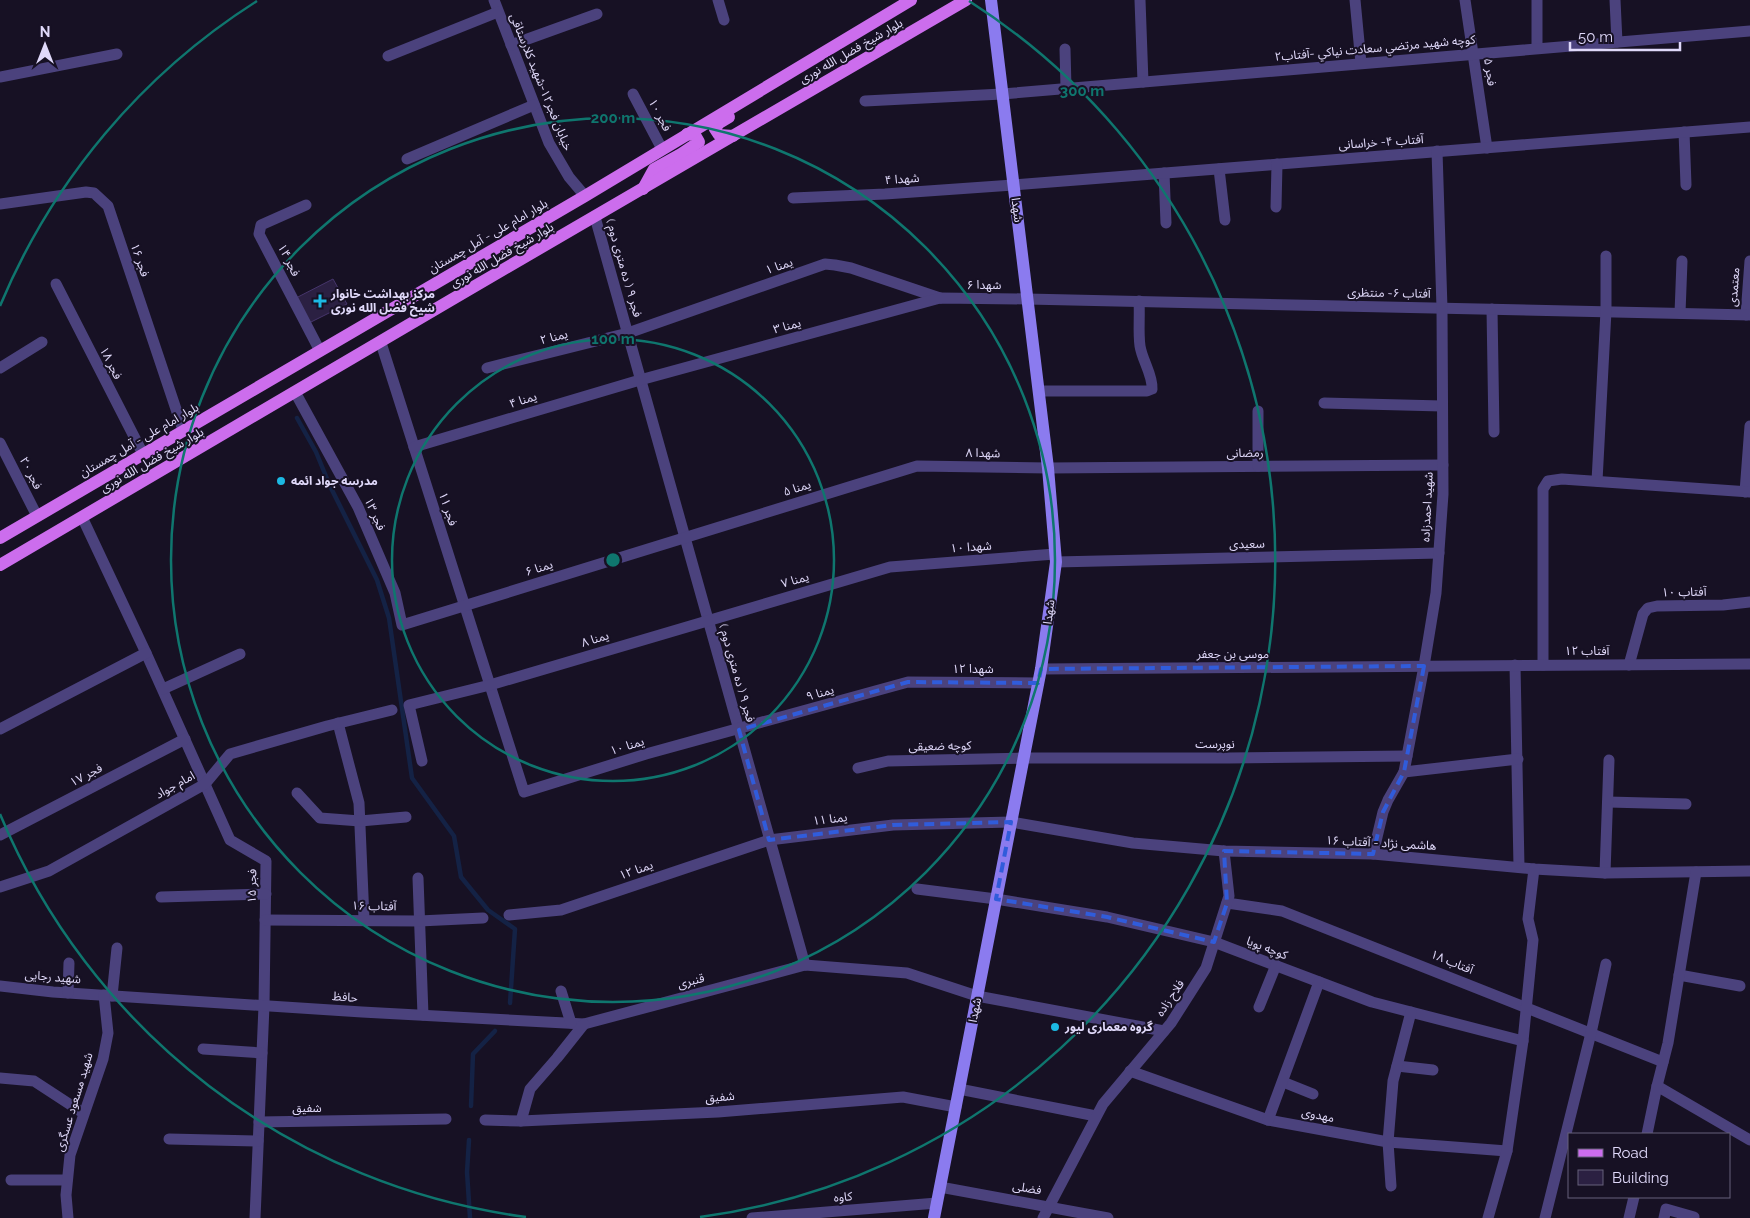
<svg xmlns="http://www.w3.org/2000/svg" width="1750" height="1218" viewBox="0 0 1750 1218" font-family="Raleway,'Noto Sans Arabic',sans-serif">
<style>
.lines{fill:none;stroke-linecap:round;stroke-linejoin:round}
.stream{stroke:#142245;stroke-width:4.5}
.building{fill:#2b2042;stroke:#46356b}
.minor{stroke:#4b427d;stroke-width:11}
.secondary{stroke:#8b7bef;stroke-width:12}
.primary{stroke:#cc6ded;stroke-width:12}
.marked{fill:none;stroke:#305cdb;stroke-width:4;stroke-dasharray:10 6;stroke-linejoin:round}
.ring{fill:none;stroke:#0f766e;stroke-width:2.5}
.poi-dot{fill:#1cb9e3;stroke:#171124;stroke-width:2}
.labels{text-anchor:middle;stroke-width:4;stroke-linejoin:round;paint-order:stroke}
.street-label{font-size:12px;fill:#e0d9fa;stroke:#171124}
.poi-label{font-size:12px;font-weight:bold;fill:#e0d9fa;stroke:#171124;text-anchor:start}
.centre{fill:#0f766e;stroke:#171124;stroke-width:2.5}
.ring-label{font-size:15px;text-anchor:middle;font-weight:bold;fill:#0f766e;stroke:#171124;stroke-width:4;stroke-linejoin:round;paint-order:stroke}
</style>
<rect width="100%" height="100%" fill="#171124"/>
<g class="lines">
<g class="stream">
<polyline points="297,418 316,452 330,486 377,580 389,618 412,778 454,836 461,877 488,910 515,929 510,1003"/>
<polyline points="471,1106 473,1054 495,1031"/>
<polyline points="469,1140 467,1172 470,1218"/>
</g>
</g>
<polygon class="building" points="333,279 347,304 307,324 294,299"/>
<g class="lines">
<g class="minor">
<polyline points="494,0 549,143 569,177 585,196"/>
<polyline points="718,0 724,20"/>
<polyline points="1140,0 1143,82"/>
<polyline points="1355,0 1361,63"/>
<polyline points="1465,0 1487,148"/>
<polyline points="1537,0 1537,48"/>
<polyline points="1615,0 1617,42"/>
<polyline points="511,45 597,14"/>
<polyline points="1065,49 1066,88"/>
<polyline points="388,56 498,12"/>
<polyline points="0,77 117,54"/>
<polyline points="633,94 662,149"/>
<polyline points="865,101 1002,94 1750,31"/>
<polyline points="1684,132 1686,185"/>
<polyline points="407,159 534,105"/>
<polyline points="1219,169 1225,220"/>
<polyline points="1164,173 1166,223"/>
<polyline points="793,198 885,194 1013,185 1750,127"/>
<polyline points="0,204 86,192 94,193 108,206 183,430"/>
<polyline points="306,205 261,225 259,234 320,351"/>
<polyline points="1276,207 1277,164"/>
<polyline points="595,217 805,965"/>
<polyline points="56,284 143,454"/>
<polyline points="1492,309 1494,432"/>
<polyline points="1680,313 1682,261"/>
<polyline points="1746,315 1750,261"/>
<polyline points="381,343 524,792 646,754 908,682 1038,683"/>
<polyline points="0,368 42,342"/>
<polyline points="487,368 628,333 825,264 835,265 851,268 940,298"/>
<path d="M1039,391H1147L1152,389C1153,375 1142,360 1140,346C1138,332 1140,316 1139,301"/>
<polyline points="295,392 358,507 395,593 402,625 917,466 1048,468 1443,465"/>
<polyline points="1324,403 1442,406"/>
<polyline points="1258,411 1258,466"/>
<polyline points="0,443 37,516"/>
<polyline points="414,447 640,380 940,298 1027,299 1750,315"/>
<polyline points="1597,481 1606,311 1606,256"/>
<polyline points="1745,492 1750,426"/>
<polyline points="82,517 146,653 230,840 266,861 264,1006 255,1218"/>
<polyline points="1056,562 1439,553"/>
<polyline points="1515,665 1519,867"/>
<polyline points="1543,665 1543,489 1548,481 1562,479 1750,492"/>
<polyline points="1629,665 1643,614 1648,608 1657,606 1723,605 1750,602"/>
<polyline points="1041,669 1750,664"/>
<polyline points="163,689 240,654"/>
<polyline points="338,723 359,803 364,919"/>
<polyline points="0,729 146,653"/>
<polyline points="422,761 409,705 490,685 890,567 1055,554"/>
<polyline points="858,768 888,761 1024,758 1229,758 1407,756"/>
<polyline points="1404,772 1518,759"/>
<polyline points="297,793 320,818 360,821 406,817"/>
<polyline points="1608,802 1686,804"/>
<polyline points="0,835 185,739"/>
<polyline points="1373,854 1383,812 1388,800 1404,772 1424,666 1436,593 1443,494 1442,308 1437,151"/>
<polyline points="1605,873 1609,760"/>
<polyline points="418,878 423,1015"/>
<polyline points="0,887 49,871 205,784 230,754 327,726 392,710"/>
<polyline points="917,889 996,899 1107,917 1214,942 1372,1002 1523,1041"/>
<polyline points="161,897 266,894"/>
<polyline points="1227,903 1282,911 1663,1062"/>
<polyline points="509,915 561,910 769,840 893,825 1011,822 1133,843 1224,851 1373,854 1534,869 1605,873 1750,871"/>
<polyline points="265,920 419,921 483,918"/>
<polyline points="1679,975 1740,986"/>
<polyline points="0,986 53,992 362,1012 584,1024 805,965 907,973 977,996 1164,1031"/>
<polyline points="561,991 571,1023"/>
<polyline points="68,993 69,963"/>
<polyline points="112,996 117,948"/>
<polyline points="1259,1007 1276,965"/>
<polyline points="203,1049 262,1053"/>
<polyline points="1397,1066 1433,1070"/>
<polyline points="1130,1071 1268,1120 1388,1142 1507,1151"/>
<polyline points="0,1078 34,1081 83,1113"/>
<polyline points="1283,1082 1313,1094"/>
<polyline points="1657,1086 1750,1140"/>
<polyline points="959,1089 1096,1116"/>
<polyline points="485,1120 521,1121 718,1112 903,1097 956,1107"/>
<polyline points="1268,1120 1319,982"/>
<polyline points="521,1121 530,1089 557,1058 584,1024"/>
<polyline points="259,1122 446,1119"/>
<polyline points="1647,1134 1657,1086 1668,1043 1696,872"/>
<polyline points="169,1139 258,1141"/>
<polyline points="11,1180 67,1180"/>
<polyline points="1391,1186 1388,1142 1393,1081 1411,1012"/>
<polyline points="940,1187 1108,1218"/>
<polyline points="68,1218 66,1195 70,1155 103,1059 108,1033 104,995"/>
<polyline points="752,1218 937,1203"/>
<polyline points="1043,1218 1103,1104 1171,1023 1206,968 1229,896 1224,851"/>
<polyline points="1488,1218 1507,1151 1523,1041 1533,940 1528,919 1534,869"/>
<polyline points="1545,1218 1591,1033 1606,964"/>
<polyline points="1629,1218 1634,1197"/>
<polyline points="1664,1218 1666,1209 1694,1217"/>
</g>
<polyline class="secondary" points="934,1218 1041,669 1056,562 1048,468 991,0"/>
<g class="primary">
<polyline points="729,117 719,123 715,129 719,135 733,136"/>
<polyline points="643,189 654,169 681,154 699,142 695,135 687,134"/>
<polyline points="0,538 585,196 911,0"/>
<polyline points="0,565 451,300 966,0"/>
</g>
</g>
<path class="marked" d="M1424,666L1404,772L1383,812L1373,854L1224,851L1227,903L1214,942L1107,917L996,899L1011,822L893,825L769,840L739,730L908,682L1038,683L1041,669Z"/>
<g class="ring">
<circle cx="613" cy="560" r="221"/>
<circle cx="613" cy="560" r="442"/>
<path d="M526 1217A663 663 0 0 1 0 814M0 306A663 663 0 0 1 257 1M969 1A663 663 0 0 1 700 1217"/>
</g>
<g class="poi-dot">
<path d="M317.5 293.5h5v5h5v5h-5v5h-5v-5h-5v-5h5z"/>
<circle cx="281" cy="481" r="5"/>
<circle cx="1055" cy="1027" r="5"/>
</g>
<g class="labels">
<g class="street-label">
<text transform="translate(1375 48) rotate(-5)" y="4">كوچه شهيد مرتضي سعادت نياكي -آفتاب۲</text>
<text transform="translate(851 51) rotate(-30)" y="4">بلوار شیخ فضل الله نوری</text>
<text transform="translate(1490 72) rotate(82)" y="4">فجر ۵</text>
<text transform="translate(541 82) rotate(68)" y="4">خيابان فجر۱۲-شهيد كلارستاقی</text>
<text transform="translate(660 115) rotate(62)" y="4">فجر ۱۰</text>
<text transform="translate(1381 142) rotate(-4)" y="4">آفتاب ۴- خراسانی</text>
<text transform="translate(902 179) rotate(-4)" y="4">شهدا ۴</text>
<text transform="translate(1017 210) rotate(83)" y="4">شهدا</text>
<text transform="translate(488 236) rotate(-30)" y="4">بلوار امام علی - آمل چمستان</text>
<text transform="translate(502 255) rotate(-30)" y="4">بلوار شیخ فضل الله نوری</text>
<text transform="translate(140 260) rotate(71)" y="4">فجر ۱۶</text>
<text transform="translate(289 260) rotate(63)" y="4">فجر ۱۴</text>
<text transform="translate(779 266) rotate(-19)" y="4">یمنا ۱</text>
<text transform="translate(624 268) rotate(74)" y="4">فجر ۹ ( ده متری دوم )</text>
<text x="984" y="289">شهدا ۶</text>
<text transform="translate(1734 287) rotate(-86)" y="4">معتمدی</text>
<text transform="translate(1389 293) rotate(1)" y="4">آفتاب ۶- منتظری</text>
<text transform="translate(787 326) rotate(-15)" y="4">یمنا ۳</text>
<text transform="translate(554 337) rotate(-14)" y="4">یمنا ۲</text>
<text transform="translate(111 363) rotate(63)" y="4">فجر ۱۸</text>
<text transform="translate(523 400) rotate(-17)" y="4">یمنا ۴</text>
<text transform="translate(139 440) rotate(-30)" y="4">بلوار امام علی - آمل چمستان</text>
<text transform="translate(983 453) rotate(1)" y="4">شهدا ۸</text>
<text transform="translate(1245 453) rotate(-1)" y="4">رمضانی</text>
<text transform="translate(152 460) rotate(-30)" y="4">بلوار شیخ فضل الله نوری</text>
<text transform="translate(31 473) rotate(63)" y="4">فجر ۲۰</text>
<text transform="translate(797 488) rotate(-17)" y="4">یمنا ۵</text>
<text transform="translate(1427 507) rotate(-87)" y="4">شهید احمدزاده</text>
<text transform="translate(448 509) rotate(72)" y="4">فجر ۱۱</text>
<text transform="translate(375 514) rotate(66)" y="4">فجر ۱۳</text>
<text transform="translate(1247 544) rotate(-1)" y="4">سعیدی</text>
<text transform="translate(971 547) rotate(-4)" y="4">شهدا ۱۰</text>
<text transform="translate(539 568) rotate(-17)" y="4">یمنا ۶</text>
<text transform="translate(795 580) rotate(-16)" y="4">یمنا ۷</text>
<text transform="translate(1684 592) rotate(-1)" y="4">آفتاب ۱۰</text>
<text transform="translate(1049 612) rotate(-82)" y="4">شهدا</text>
<text transform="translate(595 639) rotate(-17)" y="4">یمنا ۸</text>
<text x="1587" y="655">آفتاب ۱۲</text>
<text x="1233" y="658">موسی بن جعفر</text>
<text x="973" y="673">شهدا ۱۲</text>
<text transform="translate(737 673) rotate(74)" y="4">فجر ۹ ( ده متری دوم )</text>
<text transform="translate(820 693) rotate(-16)" y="4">یمنا ۹</text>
<text x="1215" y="748">نوپرست</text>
<text transform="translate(627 746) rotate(-17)" y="4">یمنا ۱۰</text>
<text transform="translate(940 746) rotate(-1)" y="4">کوچه ضعیقی</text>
<text transform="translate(86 775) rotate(-28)" y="4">فجر ۱۷</text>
<text transform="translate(175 785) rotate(-29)" y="4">امام جواد</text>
<text transform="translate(830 819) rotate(-7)" y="4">یمنا ۱۱</text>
<text transform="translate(1381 843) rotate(3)" y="4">هاشمی نژاد - آقتاب ۱۶</text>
<text transform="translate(636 870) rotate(-19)" y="4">یمنا ۱۲</text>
<text transform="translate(252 886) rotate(-89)" y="4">فجر ۱۵</text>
<text transform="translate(374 906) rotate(1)" y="4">آفتاب ۱۶</text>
<text transform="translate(1267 948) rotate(21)" y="4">کوچه پویا</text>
<text transform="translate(1452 962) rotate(22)" y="4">آفتاب ۱۸</text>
<text transform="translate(53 977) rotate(5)" y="4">شهید رجایی</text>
<text transform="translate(691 981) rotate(-15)" y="4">قنبری</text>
<text transform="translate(345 997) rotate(4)" y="4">حافظ</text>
<text transform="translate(1170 998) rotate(-56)" y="4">فلاح زاده</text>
<text transform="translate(975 1010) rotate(-79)" y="4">شهدا</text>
<text transform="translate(720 1097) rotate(-4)" y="4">شفیق</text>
<text transform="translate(74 1102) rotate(-73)" y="4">شهید مسعود عسگری</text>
<text x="307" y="1112">شفیق</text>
<text transform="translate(1318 1115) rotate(11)" y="4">مهدوی</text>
<text transform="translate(1027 1188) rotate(10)" y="4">فضلی</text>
<text transform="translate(843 1197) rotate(-5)" y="4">کاوه</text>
</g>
<g class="poi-label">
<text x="331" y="298">مرکز بهداشت خانوار<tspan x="331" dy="14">شیخ فضل الله نوری</tspan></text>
<text x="291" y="485">مدرسه جواد ائمه</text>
<text x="1065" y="1031">گروه معماری لیور</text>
</g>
</g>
<circle cx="613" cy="560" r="8" class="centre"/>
<g class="ring-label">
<text x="1082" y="96">300 m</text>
<text x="613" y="123">200 m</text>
<text x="613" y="344">100 m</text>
</g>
<rect x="1568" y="1133" width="162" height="65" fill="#171124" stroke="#67617a"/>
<rect x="1578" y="1149" width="25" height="8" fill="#cc6ded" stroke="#67617a"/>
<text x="1612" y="1158" font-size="15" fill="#e0d9fa">Road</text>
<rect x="1578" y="1170" width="25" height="15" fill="#2b2042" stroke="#67617a"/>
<text x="1612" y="1183" font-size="15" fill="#e0d9fa">Building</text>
<g transform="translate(45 45)" stroke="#171124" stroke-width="4" paint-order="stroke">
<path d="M0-4L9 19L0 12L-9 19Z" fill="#e0d9fa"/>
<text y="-8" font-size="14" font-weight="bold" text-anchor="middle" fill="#e0d9fa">N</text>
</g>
<path d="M1570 42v8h110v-8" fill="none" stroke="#e0d9fa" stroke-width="2.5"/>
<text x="1578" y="42" font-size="15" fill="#e0d9fa" stroke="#171124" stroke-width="4" paint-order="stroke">50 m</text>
</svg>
